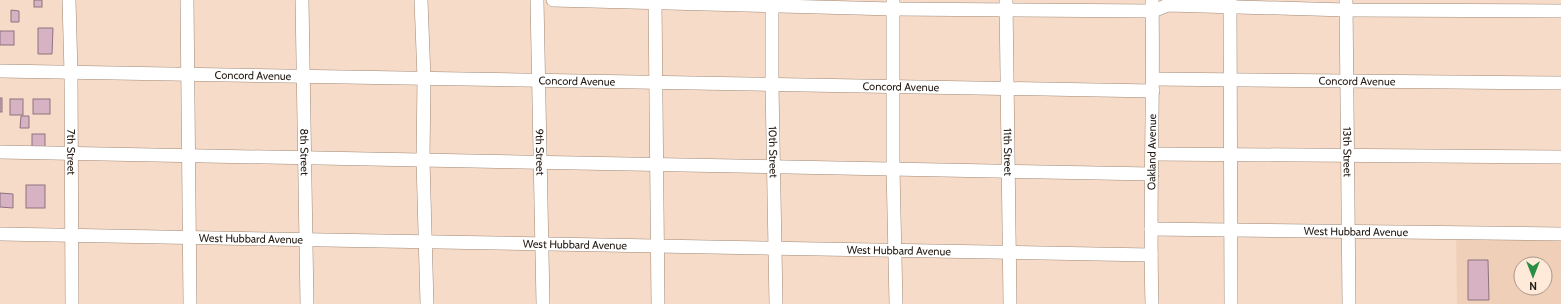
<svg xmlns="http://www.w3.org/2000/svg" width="1561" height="304" viewBox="0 0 1561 304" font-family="Cabin,sans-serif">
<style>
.built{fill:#efcfb7;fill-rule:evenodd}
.building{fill:#d6b2c3;stroke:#8e727f}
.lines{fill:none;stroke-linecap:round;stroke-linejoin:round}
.minor-casing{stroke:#a08875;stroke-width:14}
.minor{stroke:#fff;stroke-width:13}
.labels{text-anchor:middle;stroke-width:3.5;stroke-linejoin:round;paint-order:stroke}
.street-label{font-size:11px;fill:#231a13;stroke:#ffeada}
</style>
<rect width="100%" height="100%" fill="#f6dcc8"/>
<path class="built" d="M1456,227L1561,228V304H1457ZM1521,264H1545V288H1521Z"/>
<g class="building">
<rect x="34" y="0" width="8" height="7"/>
<polygon points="11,10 19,11 19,22 11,22"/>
<polygon points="38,28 53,28 52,54 38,54"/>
<rect x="0" y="31" width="14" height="14"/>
<rect x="0" y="98" width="2" height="14"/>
<rect x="10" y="99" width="13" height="16"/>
<rect x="33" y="99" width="17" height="15"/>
<polygon points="21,116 29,116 29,128 20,128"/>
<rect x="32" y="134" width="13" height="13"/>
<rect x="26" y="185" width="19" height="23"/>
<polygon points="0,193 13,194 13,208 0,207"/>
<polygon points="1468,260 1488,260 1489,300 1468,300"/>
</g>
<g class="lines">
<defs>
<g id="minor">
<path id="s1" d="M69,0L71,73L72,304"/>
<polyline points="187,0 190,304"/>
<path id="s2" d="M302,0L307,304"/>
<polyline points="421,0 424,78 423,160 427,304"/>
<path id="s3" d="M537,0L543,304"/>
<polyline points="553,0 893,9 1153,11 1168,5 1346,10 1561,11"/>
<polyline points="655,0 658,304"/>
<path id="s4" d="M772,0V85L776,304"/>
<polyline points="893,0 893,168 896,304"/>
<path id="s5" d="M1006,0L1010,304"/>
<polyline points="1230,0 1231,304"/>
<path id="s6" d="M1346,0L1349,304"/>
<path id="s7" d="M0,71L1153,91"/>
<path id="s8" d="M1153,79L1561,83"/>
<polyline points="0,152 1152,174"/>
<polyline points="1152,154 1561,157"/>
<path id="s9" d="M1151,229L1561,234"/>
<path id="s10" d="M0,234L1151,255"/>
<path id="s11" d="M1152,304C1149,203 1154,101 1152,0"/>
</g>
</defs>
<use href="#minor" class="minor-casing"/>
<use href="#minor" class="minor"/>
</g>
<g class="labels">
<g class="street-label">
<text dy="4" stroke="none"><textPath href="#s7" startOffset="253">Concord Avenue</textPath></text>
<text dy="4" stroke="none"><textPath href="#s7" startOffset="577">Concord Avenue</textPath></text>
<text dy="4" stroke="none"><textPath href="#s8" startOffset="204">Concord Avenue</textPath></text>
<text dy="4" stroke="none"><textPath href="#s7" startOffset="901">Concord Avenue</textPath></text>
<text dy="4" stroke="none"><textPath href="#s1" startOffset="152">7th Street</textPath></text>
<text dy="4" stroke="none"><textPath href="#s2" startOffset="152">8th Street</textPath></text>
<text dy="4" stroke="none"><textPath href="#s3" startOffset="152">9th Street</textPath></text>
<text dy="4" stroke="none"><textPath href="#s4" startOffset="152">10th Street</textPath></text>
<text dy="4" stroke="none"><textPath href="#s5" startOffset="152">11th Street</textPath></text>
<text dy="4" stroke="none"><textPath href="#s11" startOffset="152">Oakland Avenue</textPath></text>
<text dy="4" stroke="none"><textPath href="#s6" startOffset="152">13th Street</textPath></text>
<text dy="4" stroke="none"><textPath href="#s9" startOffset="205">West Hubbard Avenue</textPath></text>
<text dy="4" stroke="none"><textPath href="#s10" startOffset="251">West Hubbard Avenue</textPath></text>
<text dy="4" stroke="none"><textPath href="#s10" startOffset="575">West Hubbard Avenue</textPath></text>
<text dy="4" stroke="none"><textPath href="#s10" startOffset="899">West Hubbard Avenue</textPath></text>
</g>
</g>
<g transform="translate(1533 276) rotate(180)"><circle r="19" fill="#ffeada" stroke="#a7978a"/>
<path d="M0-3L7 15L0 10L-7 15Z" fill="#2a8f45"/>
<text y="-6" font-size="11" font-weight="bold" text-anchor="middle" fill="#231a13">N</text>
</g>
</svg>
